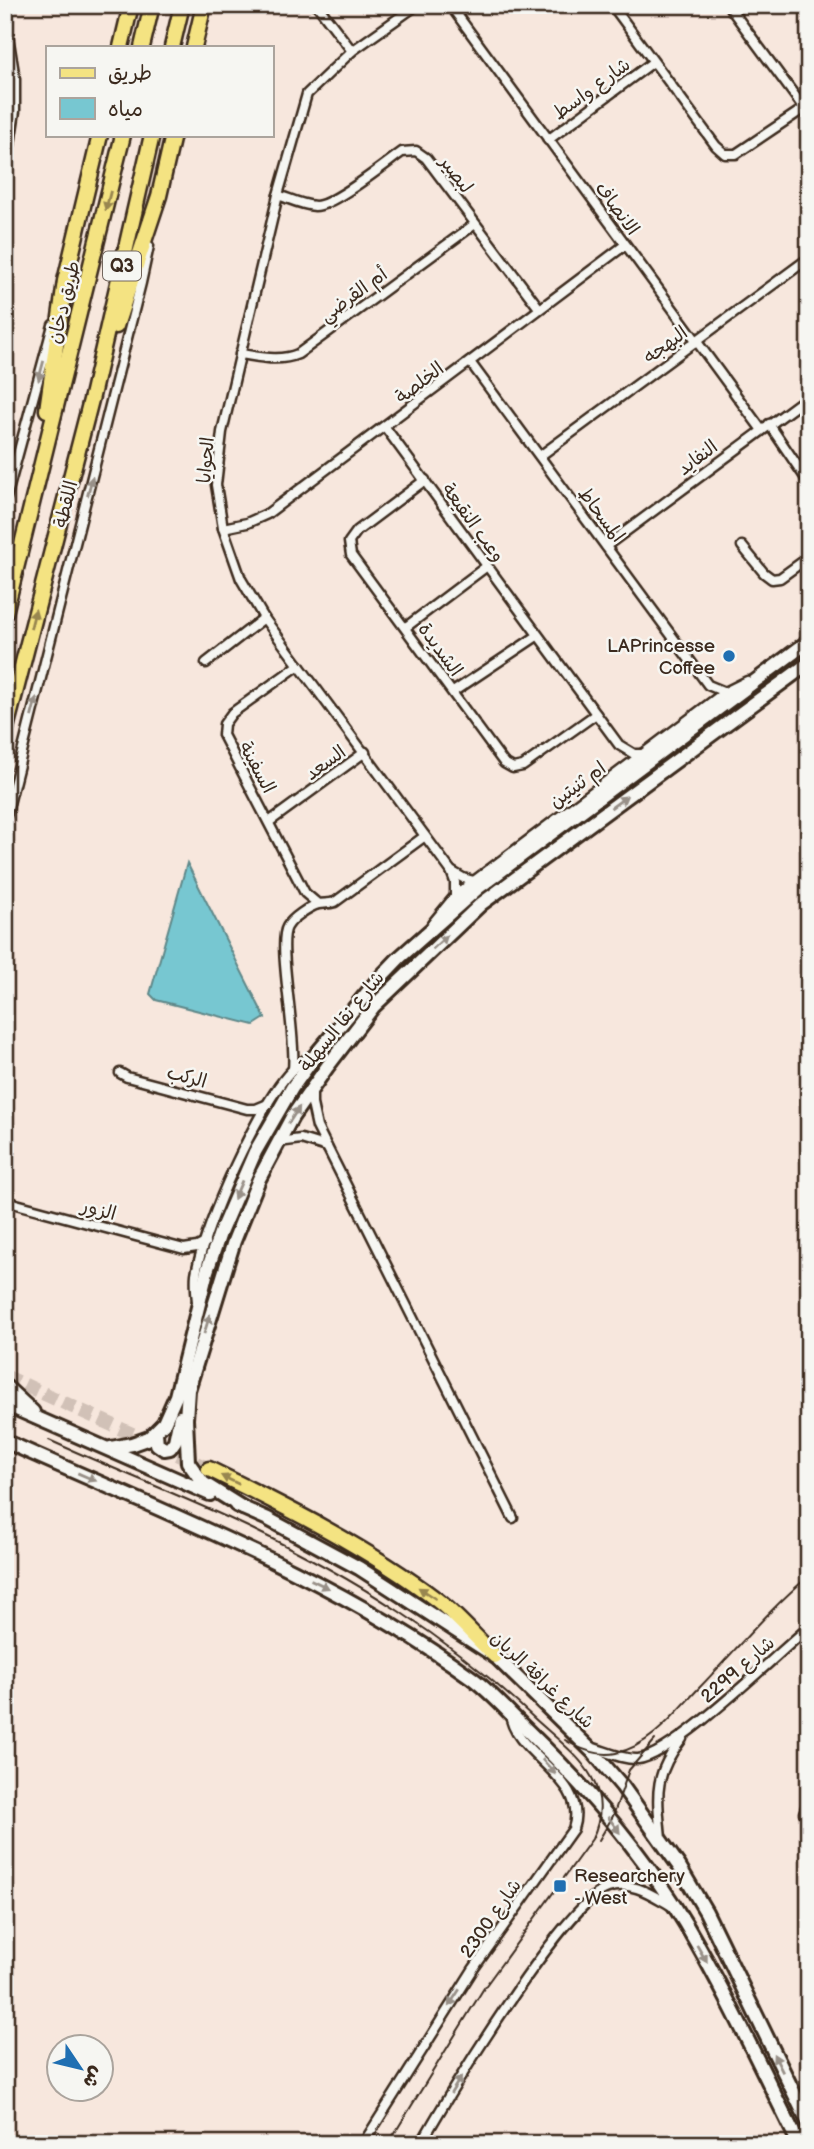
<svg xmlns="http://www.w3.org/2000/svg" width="814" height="2149" viewBox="0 0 814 2149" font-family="'Balsamiq Sans','Playpen Sans Arabic',sans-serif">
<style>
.water{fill:#77c7d1;stroke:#5f8889;stroke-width:2}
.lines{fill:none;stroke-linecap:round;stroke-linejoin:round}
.primary-tunnel{stroke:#d1c1b7;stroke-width:14;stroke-dasharray:14 7;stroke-linecap:butt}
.street-casing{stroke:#3b2a1e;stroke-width:13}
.secondary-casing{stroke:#3b2a1e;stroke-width:18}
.primary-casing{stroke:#3b2a1e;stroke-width:19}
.street{stroke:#f6f6f2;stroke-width:8}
.secondary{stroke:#f6f6f2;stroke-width:12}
.primary{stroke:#f4e382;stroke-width:14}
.tram{stroke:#3b2a1e;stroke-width:2}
.oneway{fill:#988650}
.oneway2{fill:#989088}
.poi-dot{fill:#1f6fb2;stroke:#f6f6f2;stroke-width:2.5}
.labels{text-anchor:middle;stroke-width:5;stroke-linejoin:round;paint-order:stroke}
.shield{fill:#f6f6f2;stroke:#73675e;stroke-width:2}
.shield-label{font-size:18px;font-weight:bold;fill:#3b2a1e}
.street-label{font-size:19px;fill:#3b2a1e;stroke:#f6f6f2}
.poi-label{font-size:19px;fill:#3b2a1e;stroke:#f6f6f2;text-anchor:end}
</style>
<rect width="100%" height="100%" fill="#f7e7dd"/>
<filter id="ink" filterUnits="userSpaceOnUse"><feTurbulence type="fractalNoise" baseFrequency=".0143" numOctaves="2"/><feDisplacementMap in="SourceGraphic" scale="14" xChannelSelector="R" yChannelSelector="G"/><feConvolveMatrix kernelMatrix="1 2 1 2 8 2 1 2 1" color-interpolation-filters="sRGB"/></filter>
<g filter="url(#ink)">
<polygon class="water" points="187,863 265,1018 254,1025 156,1000 150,994"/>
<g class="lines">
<polyline class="primary-tunnel" points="5,1376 209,1469"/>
<defs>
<g id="street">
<polyline points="317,5 352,51"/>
<polyline points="417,5 352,51 307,94 278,195 222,432 216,485 223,528 241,579 264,618 451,871 463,878 474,881"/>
<polyline points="450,5 761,429"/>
<polyline points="612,5 716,146 725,154 736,154 809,105"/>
<polyline points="728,5 809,115"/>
<polyline points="5,17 15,79 15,111 5,177"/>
<polyline points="548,140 653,62"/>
<path d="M278,195C290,199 302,205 315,206C333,206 385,164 402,152L416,151L426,158L539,308"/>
<path d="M240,354C261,357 279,362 298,354L475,224"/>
<polyline points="470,362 708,685 725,692"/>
<polyline points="769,424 809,483"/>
<polyline points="385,427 619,745 634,754 643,754"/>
<polyline points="540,456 809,258"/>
<polyline points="425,480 357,531 349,542 351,555 504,763 513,768 523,766 596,714"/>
<polyline points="5,502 53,325"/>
<polyline points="223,528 247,523 267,514 625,245"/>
<polyline points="606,546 809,396"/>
<polyline points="742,546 764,573 772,579 780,578 809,557"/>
<polyline points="406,627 487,566"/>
<polyline points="206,663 264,618"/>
<polyline points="299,665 232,713 224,724 223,735 305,893 318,904"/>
<polyline points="453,692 537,636"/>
<polyline points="5,820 141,283 149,246"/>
<polyline points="269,822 365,752"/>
<polyline points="451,871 455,882 455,896"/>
<polyline points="432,924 455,896 474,881 725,692 747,681"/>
<path d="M293,1069C297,1038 277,944 287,927C292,918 309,907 318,904C324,903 329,904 335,902L425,836"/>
<polyline points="120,1073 127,1077 247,1109 256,1109 268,1104"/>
<polyline points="312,1090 312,1104 317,1127 513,1518"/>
<polyline points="278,1142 301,1139 327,1147"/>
<polyline points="5,1201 184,1249 197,1247 205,1243"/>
<path d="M197,1301C196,1292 195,1283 196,1274C204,1226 259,1103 293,1069C298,1064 305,1060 311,1056"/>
<path d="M591,1747C605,1751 623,1760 638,1759C673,1756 777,1654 809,1627"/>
<polyline points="804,1813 809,1799"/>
<path d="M661,1838C657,1795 653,1775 682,1739"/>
<path d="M363,2144L474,1968L573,1829C590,1778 514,1756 510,1714"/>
<path d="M421,2144C446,2098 566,1901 608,1888C633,1880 652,1895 672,1906"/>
</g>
<g id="secondary">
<polyline points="5,1386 33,1412"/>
<polyline points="5,1404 210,1494"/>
<polyline points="156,1433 157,1444 164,1449 170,1448 175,1441 180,1417"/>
<path d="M5,1441C164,1513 330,1574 472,1678C492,1693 510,1714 528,1731C587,1788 642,1852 685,1923C727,1994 762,2070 799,2144"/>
<polyline points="111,1448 132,1444 149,1438 164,1423 176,1396 207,1271 220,1233 255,1152 292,1088 317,1053 377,981 399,958 478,888 809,641"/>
<polyline points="236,1505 268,1519 359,1568 495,1656 593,1752 622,1786 679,1866 706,1912 809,2124"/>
<polyline points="243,1508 203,1483 188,1462 186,1419 188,1390 234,1241 259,1179 292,1117 327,1067 373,1007 481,904 809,663"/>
</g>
<g id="primary">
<polyline points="121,47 131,5"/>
<polyline points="142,47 152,5"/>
<polyline points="172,47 182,5"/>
<polyline points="194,47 204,5"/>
<polyline points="116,326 159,196 173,135"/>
<polyline points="47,410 65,281 100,135"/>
<polyline points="5,613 123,135"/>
<polyline points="5,732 92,396 152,135"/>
<path d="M209,1469C285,1506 370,1549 437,1600C458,1616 476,1638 495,1656"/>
</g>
</defs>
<use href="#street" class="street-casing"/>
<use href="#secondary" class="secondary-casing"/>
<use href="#primary" class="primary-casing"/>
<use href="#street" class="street"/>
<use href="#secondary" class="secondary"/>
<use href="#primary" class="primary"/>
<g class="tram">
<path d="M49,1440C115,1470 183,1496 248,1527C354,1578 449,1637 534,1718C571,1752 619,1782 592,1839L484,1988L388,2144"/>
<path d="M565,1740C579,1749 600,1757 616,1753C651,1746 676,1712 699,1688C735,1651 769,1609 809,1576"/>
<polyline points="599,1840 613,1816 629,1770 655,1740"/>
</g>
</g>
<defs><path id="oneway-solid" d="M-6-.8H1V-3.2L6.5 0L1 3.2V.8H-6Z" transform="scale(1.75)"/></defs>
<g class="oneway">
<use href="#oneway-solid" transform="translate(108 201) rotate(104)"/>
<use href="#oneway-solid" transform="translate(33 619) rotate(-76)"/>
<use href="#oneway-solid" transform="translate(230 1480) rotate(-154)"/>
<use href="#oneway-solid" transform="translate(427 1593) rotate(-147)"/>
</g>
<g class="oneway2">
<use href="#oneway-solid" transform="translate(41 371) rotate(105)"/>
<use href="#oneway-solid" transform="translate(90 486) rotate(-76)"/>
<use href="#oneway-solid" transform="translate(34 707) rotate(-76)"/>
<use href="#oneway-solid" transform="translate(619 802) rotate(-36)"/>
<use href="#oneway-solid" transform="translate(440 942) rotate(-43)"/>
<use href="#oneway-solid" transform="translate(294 1115) rotate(-57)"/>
<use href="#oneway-solid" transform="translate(238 1190) rotate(113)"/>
<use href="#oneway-solid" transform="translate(207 1324) rotate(-73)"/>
<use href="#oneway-solid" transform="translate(87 1477) rotate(23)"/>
<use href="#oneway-solid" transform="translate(320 1584) rotate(26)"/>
<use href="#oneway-solid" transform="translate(549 1767) rotate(48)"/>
<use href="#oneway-solid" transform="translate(614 1825) rotate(54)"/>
<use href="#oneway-solid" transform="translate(702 1954) rotate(60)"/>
<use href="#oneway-solid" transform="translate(454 1998) rotate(123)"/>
<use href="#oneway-solid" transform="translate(778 2063) rotate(-117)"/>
<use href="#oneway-solid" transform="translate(456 2085) rotate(-58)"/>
</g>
</g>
<g class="poi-dot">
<circle cx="729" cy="656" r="7"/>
<rect x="553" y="1879" width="14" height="14" rx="3.5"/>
</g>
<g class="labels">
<rect class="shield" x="103" y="251.5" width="38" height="29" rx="5"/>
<g class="shield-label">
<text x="122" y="272">Q3</text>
</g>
<g class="street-label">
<text transform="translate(591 88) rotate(-36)" y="7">شارع واسط</text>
<text transform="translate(457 174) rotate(53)" y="7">لبصير</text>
<text transform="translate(618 208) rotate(54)" y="7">الانصاف</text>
<text transform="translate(353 294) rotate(-36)" y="7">أم القرضي</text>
<text transform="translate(63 302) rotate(-76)" y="7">طريق دخان</text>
<text transform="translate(665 344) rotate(-36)" y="7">البهجه</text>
<text transform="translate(419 382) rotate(-37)" y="7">الخلصة</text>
<text transform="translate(697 457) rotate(-37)" y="7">النفايد</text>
<text transform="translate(205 460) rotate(-85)" y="7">الحوايا</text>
<text transform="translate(65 504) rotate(-76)" y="7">اللقطة</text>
<text transform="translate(602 514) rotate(53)" y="7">المسحاط</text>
<text transform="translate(474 522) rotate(54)" y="7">وعب النقيعة</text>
<text transform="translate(441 649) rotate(54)" y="7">الشديدة</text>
<text transform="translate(325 762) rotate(-36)" y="7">السعد</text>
<text transform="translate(258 767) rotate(62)" y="7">السفينة</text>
<text transform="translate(577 784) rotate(-36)" y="7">ام ثنيتين</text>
<text transform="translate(341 1021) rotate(-51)" y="7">شارع نقا السهلة</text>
<text transform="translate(187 1076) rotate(15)" y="7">الركب</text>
<text transform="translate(99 1209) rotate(15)" y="7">الزور</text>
<text transform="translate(737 1669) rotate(-41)" y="7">شارع 2299</text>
<text transform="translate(543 1679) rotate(43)" y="7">شارع غرافة الريان</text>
<text transform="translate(490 1918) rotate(-55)" y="7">شارع 2300</text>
</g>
<g class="poi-label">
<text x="715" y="652">LAPrincesse<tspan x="715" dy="22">Coffee</tspan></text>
<text x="574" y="1882" text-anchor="start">Researchery<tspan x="574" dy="22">- West</tspan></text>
</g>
</g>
<rect width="814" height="2149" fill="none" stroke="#f6f6f2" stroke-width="28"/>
<rect x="14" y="14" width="786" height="2121" fill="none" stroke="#3b2a1e" stroke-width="2.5" filter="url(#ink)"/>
<rect x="46" y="46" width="228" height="91" fill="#f6f6f2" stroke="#aba49d" stroke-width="2"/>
<rect x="60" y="68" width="35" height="10" fill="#f4e382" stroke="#aba49d" stroke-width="2"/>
<text x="108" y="80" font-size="21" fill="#3b2a1e">طريق</text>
<rect x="60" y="98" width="35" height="21" fill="#77c7d1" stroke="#aba49d" stroke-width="2"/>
<text x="108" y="116" font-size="21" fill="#3b2a1e">مياه</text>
<g transform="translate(80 2068) rotate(125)"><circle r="33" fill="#f6f6f2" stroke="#aba49d" stroke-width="2"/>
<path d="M0-5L12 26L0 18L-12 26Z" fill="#1f6fb2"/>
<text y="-10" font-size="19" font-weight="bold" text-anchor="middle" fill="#3b2a1e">ش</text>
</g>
</svg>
